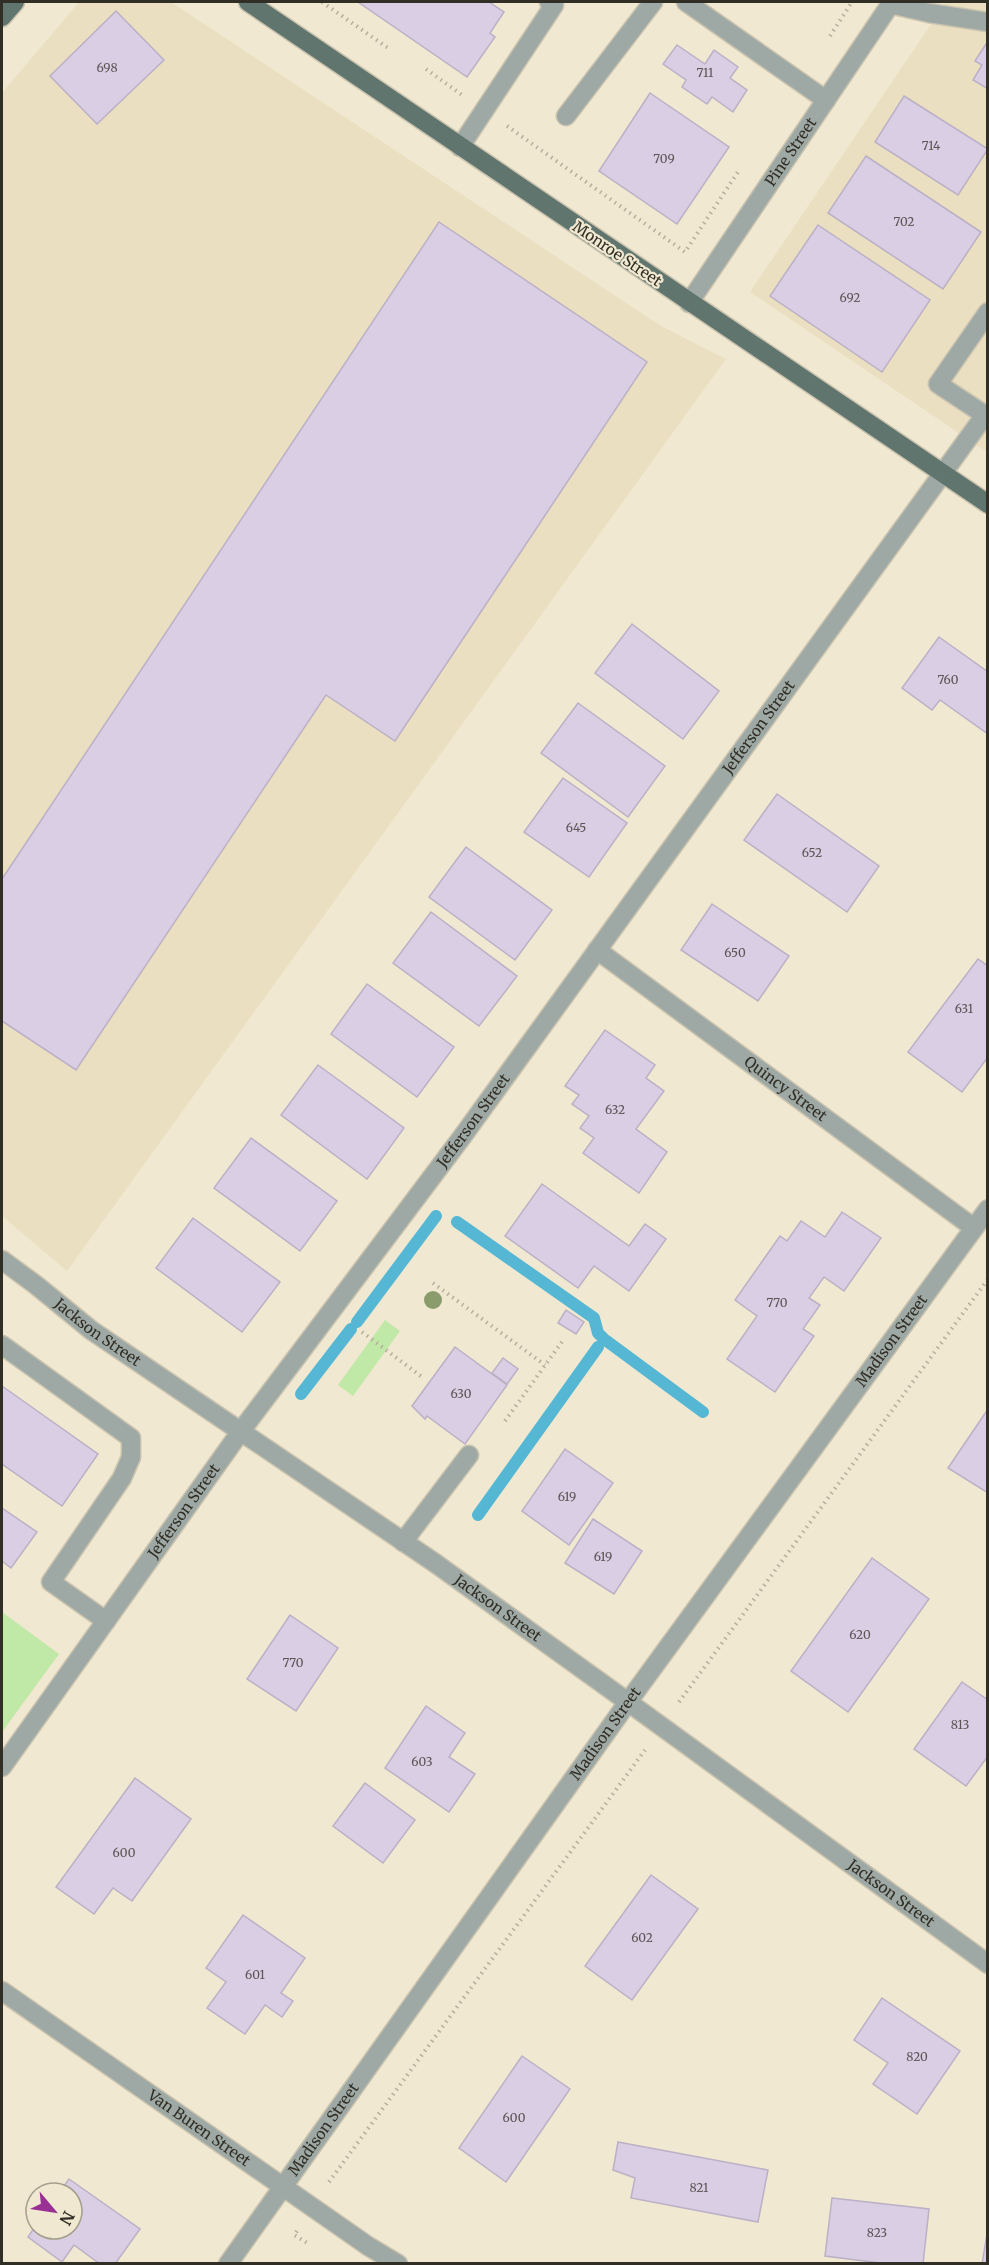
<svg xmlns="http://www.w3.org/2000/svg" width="989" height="2265" viewBox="0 0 989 2265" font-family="Merriweather,serif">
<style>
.built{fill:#eadfc0}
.green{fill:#c0e9a7}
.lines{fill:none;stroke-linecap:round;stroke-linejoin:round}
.stream{stroke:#55b7d4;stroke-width:12}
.building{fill:#d9cee4;stroke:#bbb0c5;stroke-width:1.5}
.minor-casing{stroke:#cac3af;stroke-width:21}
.major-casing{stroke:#cac3af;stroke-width:21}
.path{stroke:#b5af9c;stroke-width:4;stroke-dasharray:1.5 4.5;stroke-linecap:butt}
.minor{stroke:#9ea9a5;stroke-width:18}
.major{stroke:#60756d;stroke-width:18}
.tree{fill:#8b9c6c}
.labels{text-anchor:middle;stroke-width:4.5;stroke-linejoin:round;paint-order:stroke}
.number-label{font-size:12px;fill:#5b5655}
.street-label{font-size:15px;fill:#312e25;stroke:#f0e8d1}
</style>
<rect width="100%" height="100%" fill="#f0e8d1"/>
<g class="built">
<polygon points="79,2 171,2 661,326 726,359 67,1271 2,1216 2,93"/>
<polygon points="946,2 987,2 987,452 750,292"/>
</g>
<g class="green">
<polygon points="385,1320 400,1331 353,1396 338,1385"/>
<polygon points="2,1612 59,1654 2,1732"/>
</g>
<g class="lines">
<g class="stream">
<polyline points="457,1222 594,1318 598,1333 604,1339 703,1412"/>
<polyline points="357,1322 436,1216"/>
<polyline points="301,1394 351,1329"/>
<polyline points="478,1515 598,1347"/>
</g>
</g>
<g class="building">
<polygon points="358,2 489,2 504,12 490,33 495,37 467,77"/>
<polygon points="116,11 164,60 97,124 50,76"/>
<polygon points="986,44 988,46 988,89 973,80 982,65 975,61"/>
<polygon points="677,45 705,64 714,50 738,67 730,78 747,90 733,112 712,97 707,104 682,87 686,80 663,64"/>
<polygon points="650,93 729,147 677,224 599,171"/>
<polygon points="904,96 988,149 958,195 875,142"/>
<polygon points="866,156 981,232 943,289 828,213"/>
<polygon points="439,222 647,362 395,741 326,695 76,1070 2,1021 2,879"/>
<polygon points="818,225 930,300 882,372 770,296"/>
<polygon points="632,624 719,691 683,739 595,673"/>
<polygon points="939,637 988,672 988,734 940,700 932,710 902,688"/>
<polygon points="578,703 665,766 628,817 541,753"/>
<polygon points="563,778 627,823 589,877 524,832"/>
<polygon points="777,794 879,866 847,912 744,840"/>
<polygon points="466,847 552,910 515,960 429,897"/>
<polygon points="712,904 789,956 758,1001 681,950"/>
<polygon points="431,912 517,976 479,1026 393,963"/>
<polygon points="978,959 988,966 988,1057 962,1092 908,1052"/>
<polygon points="367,984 454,1047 417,1097 331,1034"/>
<polygon points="605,1030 655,1065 646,1078 664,1091 636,1129 667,1152 639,1193 583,1153 594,1138 580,1128 589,1116 572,1104 579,1095 565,1086"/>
<polygon points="318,1065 404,1128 367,1179 281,1115"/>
<polygon points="251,1138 337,1201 300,1251 214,1188"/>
<polygon points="542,1184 629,1246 645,1224 666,1239 629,1291 594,1266 578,1288 505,1236"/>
<polygon points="842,1212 881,1238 844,1291 824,1277 809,1298 820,1305 803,1329 814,1336 775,1392 727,1359 757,1316 735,1300 780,1236 787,1241 801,1221 825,1237"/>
<polygon points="193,1218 280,1282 242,1332 156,1268"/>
<polygon points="566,1310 584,1322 576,1334 558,1323"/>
<polygon points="455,1347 507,1385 465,1444 427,1416 425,1419 412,1406"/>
<polygon points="503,1358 518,1369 507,1384 492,1373"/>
<polygon points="2,1386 98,1454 62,1506 2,1464"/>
<polygon points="988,1409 988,1493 948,1468"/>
<polygon points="565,1449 613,1483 569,1545 522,1511"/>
<polygon points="2,1508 37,1532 11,1568 2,1561"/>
<polygon points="593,1519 642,1551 614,1594 565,1563"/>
<polygon points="872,1558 929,1599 848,1712 791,1671"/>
<polygon points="290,1615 338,1648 296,1711 247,1679"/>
<polygon points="962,1682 988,1700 988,1756 966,1786 914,1749"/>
<polygon points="426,1706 465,1733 449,1757 475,1774 449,1812 385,1768"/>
<polygon points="135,1778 191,1819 132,1901 113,1888 94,1914 56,1887"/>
<polygon points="365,1783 415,1820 383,1863 333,1826"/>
<polygon points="651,1875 698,1909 632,2000 585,1966"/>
<polygon points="243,1915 305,1958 281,1993 293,2001 282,2017 265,2005 245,2034 207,2008 226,1982 206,1968"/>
<polygon points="882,1998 960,2051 917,2114 873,2084 888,2063 854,2040"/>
<polygon points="522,2056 570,2089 506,2182 459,2148"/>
<polygon points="618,2142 768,2170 758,2222 631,2198 635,2178 613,2170"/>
<polygon points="69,2179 140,2229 115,2264 100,2264 74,2245 62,2262 28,2237 36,2225 36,2229 72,2229 72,2193 59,2193"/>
<polygon points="832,2198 929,2209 923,2264 888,2264 825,2256"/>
<polygon points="988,2228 988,2264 982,2264"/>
</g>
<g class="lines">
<defs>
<g id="minor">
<polyline points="686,2 826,100"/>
<polyline points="890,4 929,13 988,22"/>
<polyline points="566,116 653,2"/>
<polyline points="460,147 554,5 549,2"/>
<path id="s1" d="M689,303L892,2"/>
<polyline points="988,312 938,384 988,417"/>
<path id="s2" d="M597,950L974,1228"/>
<path id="s3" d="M2,1260L36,1285L91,1330L435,1563L628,1702L988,1964"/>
<polyline points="2,1345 131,1438 131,1457 122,1478 51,1582 106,1621"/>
<polyline points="403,1542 469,1455"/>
<path id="s4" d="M2,1767L241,1431L462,1137L985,415"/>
<path id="s5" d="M2,1991L368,2246L398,2264"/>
<path id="s6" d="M228,2264L628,1702L988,1209"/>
</g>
<g id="major">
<polyline points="248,2 988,504"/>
<polyline points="2,17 15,2"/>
</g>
</defs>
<use href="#minor" class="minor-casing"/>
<use href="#major" class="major-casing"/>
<g class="path">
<polyline points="322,2 388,48"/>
<polyline points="830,36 852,2"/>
<polyline points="426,69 462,95"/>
<polyline points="507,126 685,252 738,172"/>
<polyline points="433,1283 545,1365"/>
<polyline points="362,1332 422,1377"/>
<polyline points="505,1421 564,1339"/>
<polyline points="679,1702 988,1279"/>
<polyline points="329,2182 645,1750"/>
<polyline points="297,2231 294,2235 309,2244"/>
</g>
<use href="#minor" class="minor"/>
<use href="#major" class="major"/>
</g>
<circle class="tree" cx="433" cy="1300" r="9"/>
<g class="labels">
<g class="number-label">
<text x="107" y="72">698</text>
<text x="705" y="77">711</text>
<text x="931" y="150">714</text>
<text x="664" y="163">709</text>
<text x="904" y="226">702</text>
<text x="850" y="302">692</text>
<text x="948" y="684">760</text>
<text x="576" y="832">645</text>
<text x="812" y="857">652</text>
<text x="735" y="957">650</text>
<text x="964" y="1013">631</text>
<text x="615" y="1114">632</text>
<text x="777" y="1307">770</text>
<text x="461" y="1398">630</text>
<text x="567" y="1501">619</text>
<text x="603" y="1561">619</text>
<text x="860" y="1639">620</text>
<text x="293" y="1667">770</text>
<text x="960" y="1729">813</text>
<text x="422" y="1766">603</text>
<text x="124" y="1857">600</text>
<text x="642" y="1942">602</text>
<text x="255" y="1979">601</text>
<text x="917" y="2061">820</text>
<text x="514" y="2122">600</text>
<text x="699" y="2192">821</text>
<text x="877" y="2237">823</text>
</g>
<g class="street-label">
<text dy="5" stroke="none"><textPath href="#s1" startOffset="182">Pine Street</textPath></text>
<text transform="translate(617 254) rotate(34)" y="5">Monroe Street</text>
<text dy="5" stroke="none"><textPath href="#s4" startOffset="1286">Jefferson Street</textPath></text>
<text dy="5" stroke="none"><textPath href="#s2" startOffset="234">Quincy Street</textPath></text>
<text dy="5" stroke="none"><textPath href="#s4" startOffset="800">Jefferson Street</textPath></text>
<text dy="5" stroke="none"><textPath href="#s3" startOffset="120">Jackson Street</textPath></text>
<text dy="5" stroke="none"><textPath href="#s6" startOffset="1137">Madison Street</textPath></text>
<text dy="5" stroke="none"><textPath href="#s4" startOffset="314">Jefferson Street</textPath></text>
<text dy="5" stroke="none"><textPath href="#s3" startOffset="606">Jackson Street</textPath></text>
<text dy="5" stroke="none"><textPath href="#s6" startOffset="651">Madison Street</textPath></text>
<text dy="5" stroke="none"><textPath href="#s3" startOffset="1092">Jackson Street</textPath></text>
<text dy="5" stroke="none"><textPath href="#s5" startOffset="240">Van Buren Street</textPath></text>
<text dy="5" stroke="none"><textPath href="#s6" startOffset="165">Madison Street</textPath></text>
</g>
</g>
<rect width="989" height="2265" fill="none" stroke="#312e25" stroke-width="6"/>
<g transform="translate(54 2211) rotate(119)"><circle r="28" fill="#f0e8d1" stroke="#a49e8c" stroke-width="1.5"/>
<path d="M0-4.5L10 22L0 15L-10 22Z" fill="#993093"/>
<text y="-9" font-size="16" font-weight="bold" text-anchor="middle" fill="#312e25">N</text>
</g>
</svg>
